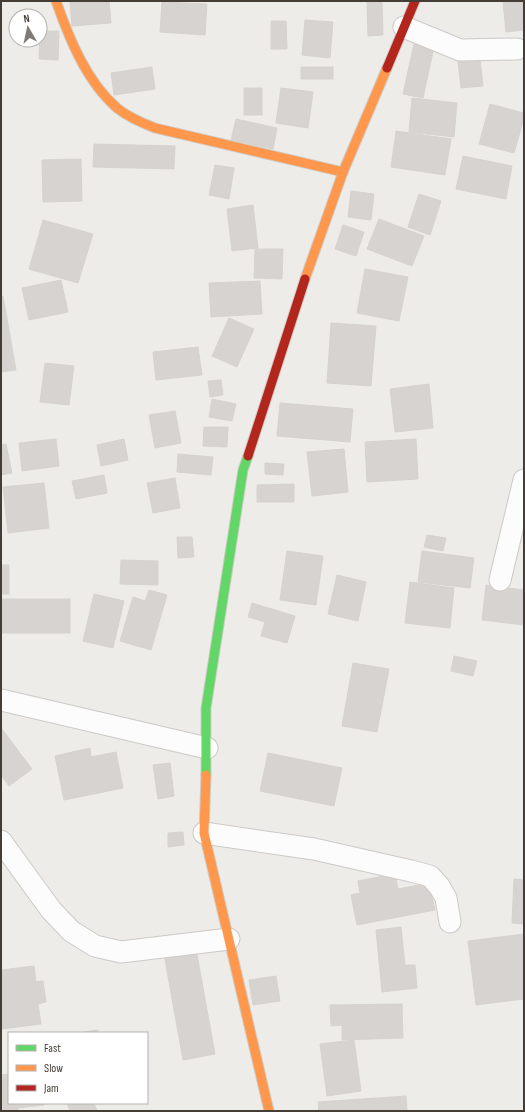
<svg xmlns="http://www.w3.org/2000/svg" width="525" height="1112" viewBox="0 0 525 1112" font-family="'Sofia Sans Condensed',sans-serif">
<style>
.building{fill:#d6d3d0;stroke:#d6d3cf}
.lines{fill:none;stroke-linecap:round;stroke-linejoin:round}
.street-casing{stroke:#ccc9c6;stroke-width:23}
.fast-casing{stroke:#cfcbc3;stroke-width:11}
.slow-casing{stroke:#cfcbc3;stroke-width:11}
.jam-casing{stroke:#cfcbc3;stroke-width:11}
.street{stroke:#fcfcfc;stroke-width:21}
.fast{stroke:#63d668;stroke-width:9}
.slow{stroke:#ff974d;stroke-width:9}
.jam{stroke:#b3261e;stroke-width:9}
</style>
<rect width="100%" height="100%" fill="#eeece9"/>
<g class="building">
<polygon points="70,1 109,1 111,23 72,26"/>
<polygon points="367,1 382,1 383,35 368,36"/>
<polygon points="503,1 524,1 524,30 506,32"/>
<polygon points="162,2 207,4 205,35 160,32"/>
<polygon points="305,20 333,22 330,58 302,55"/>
<polygon points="271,21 286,21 287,49 271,49"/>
<polygon points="40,31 59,31 58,60 39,59"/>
<polygon points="414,44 434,47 423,98 403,94"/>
<polygon points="479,50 483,86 461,88 457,53"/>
<polygon points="152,67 155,89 114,95 111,73"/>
<rect x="301" y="67" width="32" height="12"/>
<rect x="244" y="88" width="18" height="27"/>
<polygon points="281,88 313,92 308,128 276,123"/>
<polygon points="412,98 457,103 454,137 409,132"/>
<polygon points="490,104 524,113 524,118 514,153 479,144"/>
<polygon points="236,119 277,128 273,149 231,140"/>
<polygon points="396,131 451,139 445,175 391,167"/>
<polygon points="94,144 175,146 174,169 93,167"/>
<polygon points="463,156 512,166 506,199 456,189"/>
<polygon points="81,159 82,201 43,202 42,160"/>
<polygon points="215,165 234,168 229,199 209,195"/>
<polygon points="351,191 374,194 371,220 348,217"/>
<polygon points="419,194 441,201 430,235 408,227"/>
<polygon points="253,205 258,248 232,251 227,209"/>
<polygon points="379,219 424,236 412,266 367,249"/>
<polygon points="43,220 93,234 78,283 29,269"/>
<polygon points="343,225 364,232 356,256 335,249"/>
<polygon points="255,249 283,249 282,279 254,278"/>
<polygon points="365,269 408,277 399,321 357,313"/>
<polygon points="61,280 68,312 29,320 22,288"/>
<polygon points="260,281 262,314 211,317 209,283"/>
<polygon points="1,296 3,296 16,370 1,372"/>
<polygon points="229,318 254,329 237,367 212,356"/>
<polygon points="331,323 376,326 371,386 327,383"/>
<polygon points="198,347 202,375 156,380 153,352"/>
<polygon points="45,363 74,366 69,405 40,402"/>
<polygon points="221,380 223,395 210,397 208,381"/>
<polygon points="429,384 433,428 395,432 390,389"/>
<polygon points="212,399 236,404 232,421 209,417"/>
<polygon points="280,403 353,409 350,442 277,436"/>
<polygon points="175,411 181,443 155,448 149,415"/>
<polygon points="204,427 228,427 227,447 203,446"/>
<polygon points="56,439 59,466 22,471 19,443"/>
<polygon points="124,439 128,460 101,466 97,445"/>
<polygon points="416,439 418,479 367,482 365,442"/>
<polygon points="6,444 12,473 1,475 1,445"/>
<polygon points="344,449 348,492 312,496 307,452"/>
<polygon points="178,454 213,457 211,475 177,472"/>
<polygon points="265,463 284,464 283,475 265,474"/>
<polygon points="104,475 107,493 76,499 72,481"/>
<polygon points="175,478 180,508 153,513 147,483"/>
<polygon points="44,483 49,528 8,533 3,487"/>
<polygon points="294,484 294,502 257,502 257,485"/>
<polygon points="427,535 446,538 443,551 424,547"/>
<polygon points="177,537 192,537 194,557 178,558"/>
<polygon points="287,551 323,556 316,605 280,600"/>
<polygon points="422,551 474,558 470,588 418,582"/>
<polygon points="121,560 158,561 158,585 120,584"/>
<rect x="1" y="565" width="8" height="29"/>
<polygon points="337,575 366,582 358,621 328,614"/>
<polygon points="410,582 454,588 450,628 405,623"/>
<polygon points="486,585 524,590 524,625 482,620"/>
<polygon points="149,590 167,595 151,650 120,641 133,597 145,601"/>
<polygon points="94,594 124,601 113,648 83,641"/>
<rect x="1" y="599" width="69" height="34"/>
<polygon points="252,603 295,616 287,643 261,636 265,622 248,617"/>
<polygon points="454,656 477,661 473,676 451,671"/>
<polygon points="353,663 389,669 377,732 342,726"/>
<polygon points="2,729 32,769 9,786 1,775 1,730"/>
<polygon points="90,748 91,757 116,752 123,788 64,800 55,756"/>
<polygon points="268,753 342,768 334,806 260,791"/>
<polygon points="170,763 174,796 158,799 153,765"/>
<polygon points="183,832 184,845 168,847 168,833"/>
<polygon points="395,874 398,889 429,883 435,910 357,925 351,895 360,893 358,881"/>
<polygon points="514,879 524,880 524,924 512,923"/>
<polygon points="401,927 405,965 415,965 417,988 382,992 376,930"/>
<polygon points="524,934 524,999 476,1005 468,941"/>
<polygon points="196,949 215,1054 183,1060 164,954"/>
<polygon points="34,966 36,982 43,981 46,1002 38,1004 41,1024 1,1029 1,970"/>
<polygon points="276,976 280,1001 253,1005 249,980"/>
<polygon points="402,1004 403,1038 342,1040 342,1025 331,1026 330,1005"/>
<polygon points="98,1030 98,1033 77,1033"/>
<polygon points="354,1040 361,1091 327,1096 320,1044"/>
<polygon points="9,1074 9,1103 44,1103 44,1105 18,1108 18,1111 1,1111 1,1075"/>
<polygon points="406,1096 407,1111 319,1111 318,1102"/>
<polygon points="67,1103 94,1103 97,1111 70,1111"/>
</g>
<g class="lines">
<defs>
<g id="street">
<polyline points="404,27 460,50 517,49"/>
<polyline points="500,580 524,480"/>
<polyline points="1,700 207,748"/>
<polyline points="204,833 314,849 411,871 430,876 439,886 446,898 450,922"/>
<polyline points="1,841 51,910 71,931 95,946 121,952 229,939"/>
</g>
<polyline id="fast" points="206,775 206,708 243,470 248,456"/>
<g id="slow">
<path d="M56,1C69,38 86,81 117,108C128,117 142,123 155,128L343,172"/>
<polyline points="305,279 343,172 387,68"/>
<polyline points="206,775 204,833 269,1111"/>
</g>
<g id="jam">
<polyline points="387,68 415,1"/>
<polyline points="248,456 305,279"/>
</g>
</defs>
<use href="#street" class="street-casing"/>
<use href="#fast" class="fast-casing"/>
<use href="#slow" class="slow-casing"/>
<use href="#jam" class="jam-casing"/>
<use href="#street" class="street"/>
<use href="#fast" class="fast"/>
<use href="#slow" class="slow"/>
<use href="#jam" class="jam"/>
</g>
<rect width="525" height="1112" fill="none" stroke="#433d36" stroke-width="4"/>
<rect x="8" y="1032" width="140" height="72" fill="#ffffff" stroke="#b4b1af"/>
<rect x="16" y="1045" width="20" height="6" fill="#63d668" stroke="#b4b1af"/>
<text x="44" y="1052" font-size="12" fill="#433d36">Fast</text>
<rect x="16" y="1065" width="20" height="6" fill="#ff974d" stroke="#b4b1af"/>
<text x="44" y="1072" font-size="12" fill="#433d36">Slow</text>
<rect x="16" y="1085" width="20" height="6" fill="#b3261e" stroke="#b4b1af"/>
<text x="44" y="1092" font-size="12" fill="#433d36">Jam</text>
<g transform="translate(28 28) rotate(351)"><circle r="19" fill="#ffffff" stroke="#b4b1af"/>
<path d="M0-3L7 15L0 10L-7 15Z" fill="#7f7a75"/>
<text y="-6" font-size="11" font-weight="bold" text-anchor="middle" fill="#433d36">N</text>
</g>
</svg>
